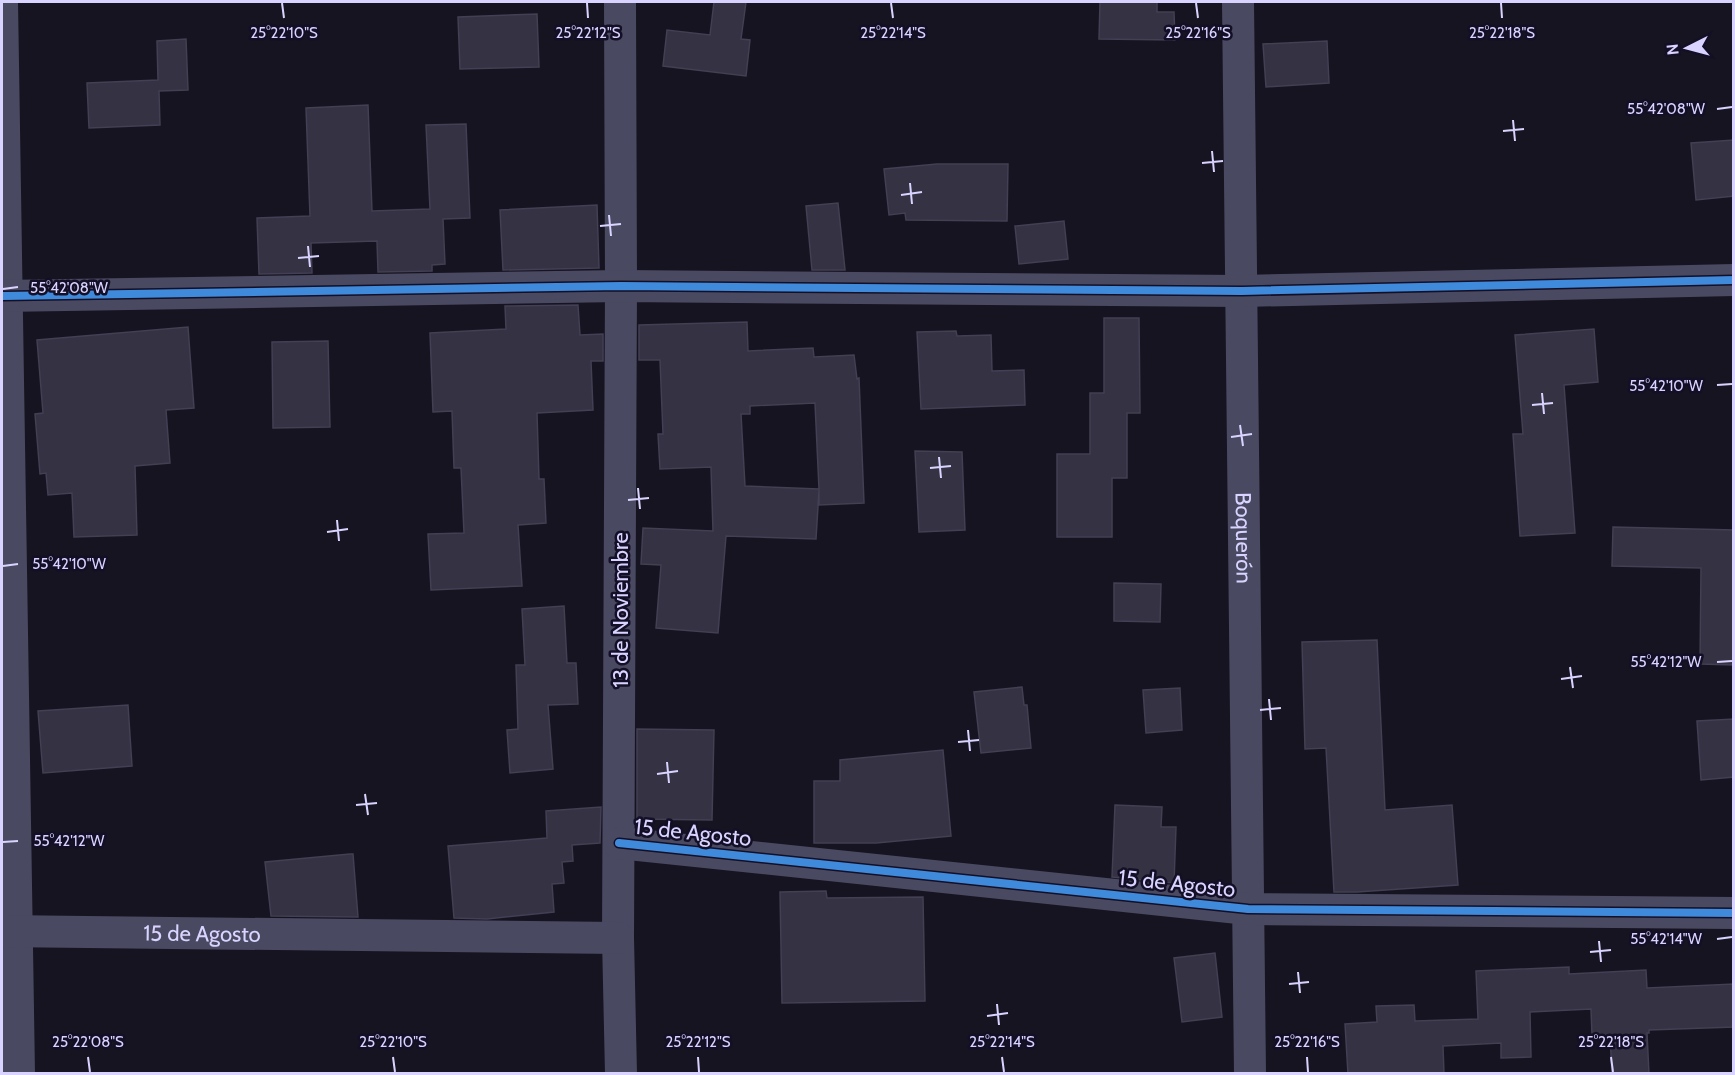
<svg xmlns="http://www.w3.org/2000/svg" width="1735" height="1075" viewBox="0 0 1735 1075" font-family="Cabin,sans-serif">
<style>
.building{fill:#343243;stroke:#433f54;stroke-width:1.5;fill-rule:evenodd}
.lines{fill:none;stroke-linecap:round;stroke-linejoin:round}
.minor{stroke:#4a4962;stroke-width:32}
.cycleway-casing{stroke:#130f26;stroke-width:11}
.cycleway{stroke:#408adc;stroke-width:8}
.ticks{fill:none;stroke:#d9d4ff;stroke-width:2}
.labels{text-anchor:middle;stroke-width:5;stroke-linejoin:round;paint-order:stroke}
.street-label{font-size:22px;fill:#d9d4ff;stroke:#130f26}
.ticks-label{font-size:15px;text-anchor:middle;fill:#d9d4ff;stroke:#130f26;stroke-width:5;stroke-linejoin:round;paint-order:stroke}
</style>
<rect width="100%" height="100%" fill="#161421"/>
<g class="building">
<polygon points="714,2 746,2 741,39 750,40 746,76 663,66 667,30 710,35"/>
<polygon points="1100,2 1157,2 1157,12 1174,12 1175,40 1099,39"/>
<polygon points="537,14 539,67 460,69 458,17"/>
<polygon points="186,39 188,90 159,91 160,125 89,128 87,83 158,80 157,41"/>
<polygon points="1327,41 1329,83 1266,87 1263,44"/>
<polygon points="368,105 372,211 430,209 426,125 466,124 470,218 443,219 445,264 432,265 432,271 378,272 377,241 311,243 312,273 259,274 257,218 310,216 306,108"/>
<polygon points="1734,140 1734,196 1696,200 1691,143"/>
<polygon points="937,164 1008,164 1007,221 906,220 905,213 889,215 884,169"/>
<polygon points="838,203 845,270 812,270 806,206"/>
<polygon points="597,205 599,268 503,270 500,210"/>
<polygon points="1064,221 1068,259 1019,264 1015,226"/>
<polygon points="578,305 580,335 603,334 603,361 591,361 593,410 537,413 539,479 544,479 546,523 518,525 522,586 431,590 428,534 464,533 461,468 454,468 452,411 433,412 430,333 506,329 505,306"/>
<polygon points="1104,318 1139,318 1140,413 1127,413 1127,478 1112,478 1112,537 1057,537 1057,454 1090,454 1090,393 1104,393"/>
<path d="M747,322L748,351L813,348L814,357L854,355L857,379L859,378L864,503L819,505V490L816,539L726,536L718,633L656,628L661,565L641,564L643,528L713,531L711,467L660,469L658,434H663L660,360H639V325ZM815,403L819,489L745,486L741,414H750V406Z"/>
<polygon points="188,327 194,408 166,410 170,463 135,466 137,535 74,537 72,493 48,495 46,473 40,474 35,414 43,413 37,340"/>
<polygon points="1594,329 1598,382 1564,385 1575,533 1520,536 1513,434 1523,434 1515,335"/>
<polygon points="956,331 957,336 991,335 992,371 1024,370 1025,405 921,409 917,332"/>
<polygon points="328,341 330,427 273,428 272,342"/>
<polygon points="915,451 962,452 965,530 919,532"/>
<polygon points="1613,527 1734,530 1734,665 1700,664 1701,568 1612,566"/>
<polygon points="1114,583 1161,584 1160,622 1114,621"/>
<polygon points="564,606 567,663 576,663 578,704 548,705 553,769 510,773 507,730 518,729 516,665 525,665 522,609"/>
<polygon points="1377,640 1385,810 1452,805 1458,885 1357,892 1334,892 1326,748 1305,749 1302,642"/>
<polygon points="1022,687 1024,705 1027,705 1031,748 981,753 974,692"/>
<polygon points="1180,688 1182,730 1146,733 1143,690"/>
<polygon points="128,705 132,766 43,773 38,711"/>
<polygon points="1734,719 1734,777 1701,780 1697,721"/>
<polygon points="637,729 714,730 712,820 637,819"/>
<polygon points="943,750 951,836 876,843 814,843 814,781 840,781 840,760"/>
<polygon points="1115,805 1162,807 1161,827 1176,827 1174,883 1112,877"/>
<polygon points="601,807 600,843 572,845 573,861 562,862 564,883 552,884 554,912 487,919 454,918 448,846 547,838 546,811"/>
<polygon points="350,854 353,854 358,917 271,916 265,862"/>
<polygon points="826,891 827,898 923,897 925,1001 782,1003 780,892"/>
<polygon points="1215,953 1222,1017 1182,1022 1174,958"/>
<polygon points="1569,967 1569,974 1646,970 1647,988 1734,984 1734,1027 1649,1030 1649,1033 1647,1033 1649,1074 1612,1074 1610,1035 1592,1035 1591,1009 1530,1012 1531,1057 1501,1058 1501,1043 1443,1046 1444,1074 1348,1074 1345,1024 1377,1022 1376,1006 1414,1005 1415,1021 1478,1019 1476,971"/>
</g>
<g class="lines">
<g class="minor">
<polyline points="2,2 19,1074"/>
<polyline points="620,2 621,286 618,938 621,1074"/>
<path id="s1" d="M1238,2L1250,1074"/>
<polyline points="2,296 621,286 1242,291 1734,280"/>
<polyline points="619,843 1248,909 1734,913"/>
<path id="s2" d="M2,931L618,938"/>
</g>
<defs>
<g id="cycleway">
<polyline points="2,296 621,286 1242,291 1734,280"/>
<polyline points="619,843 1248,909 1734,913"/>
</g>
</defs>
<use href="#cycleway" class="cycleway-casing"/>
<use href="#cycleway" class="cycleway"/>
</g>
<path class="ticks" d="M282,3L284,18M587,3L588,18M891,3L893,18M1196,3L1198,18M1501,3L1502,18M1717,109L1732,107M1513,120L1515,141M1503,131L1524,129M1212,151L1214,172M1202,163L1223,161M910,183L912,204M901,195L922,192M609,215L611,236M600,226L621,224M308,246L310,267M298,258L319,256M3,289L18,287M1717,385L1732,384M1542,393L1544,414M1532,405L1553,403M1240,425L1243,446M1231,437L1252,434M939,457L941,478M930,468L951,466M638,488L640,509M628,500L649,498M337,520L339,541M327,532L348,529M3,566L18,564M1717,662L1732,661M1570,667L1573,688M1561,679L1582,676M1269,699L1271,720M1260,710L1281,708M968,730L970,751M958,742L979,740M667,762L669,783M657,774L678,771M365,794L368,815M356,805L377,803M3,842L18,841M1717,939L1732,937M1599,941L1601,962M1590,952L1611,950M1298,972L1300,993M1289,984L1309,982M997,1004L999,1025M987,1016L1008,1013M88,1057L90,1072M393,1057L395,1072M698,1057L699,1072M1002,1057L1004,1072M1307,1057L1308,1072M1611,1057L1613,1072"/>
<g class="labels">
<g class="street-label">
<text dy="8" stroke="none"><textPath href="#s1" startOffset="536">Boquerón</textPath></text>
<text transform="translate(620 610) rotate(-90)" y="8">13 de Noviembre</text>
<text transform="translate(693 832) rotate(6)" y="8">15 de Agosto</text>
<text transform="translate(1177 883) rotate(6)" y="8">15 de Agosto</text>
<text dy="8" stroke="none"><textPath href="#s2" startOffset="200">15 de Agosto</textPath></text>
</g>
</g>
<g class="ticks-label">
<text x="284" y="38">25°22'10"S</text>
<text x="588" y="38">25°22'12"S</text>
<text x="893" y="38">25°22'14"S</text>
<text x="1198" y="38">25°22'16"S</text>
<text x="1502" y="38">25°22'18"S</text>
<text x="1666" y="114">55°42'08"W</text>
<text x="69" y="293">55°42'08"W</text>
<text x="1666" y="391">55°42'10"W</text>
<text x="69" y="569">55°42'10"W</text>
<text x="1666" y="667">55°42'12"W</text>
<text x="69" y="846">55°42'12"W</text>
<text x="1666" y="944">55°42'14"W</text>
<text x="88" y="1047">25°22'08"S</text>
<text x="393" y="1047">25°22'10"S</text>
<text x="698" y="1047">25°22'12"S</text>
<text x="1002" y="1047">25°22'14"S</text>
<text x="1307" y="1047">25°22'16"S</text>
<text x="1611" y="1047">25°22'18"S</text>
</g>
<rect width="1735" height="1075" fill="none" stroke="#d9d4ff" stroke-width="6"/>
<g transform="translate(1687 48) rotate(264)" stroke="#130f26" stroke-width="4.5" paint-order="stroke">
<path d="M0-4.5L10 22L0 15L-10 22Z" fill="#d9d4ff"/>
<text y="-9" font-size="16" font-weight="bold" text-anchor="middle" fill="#d9d4ff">N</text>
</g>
</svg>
